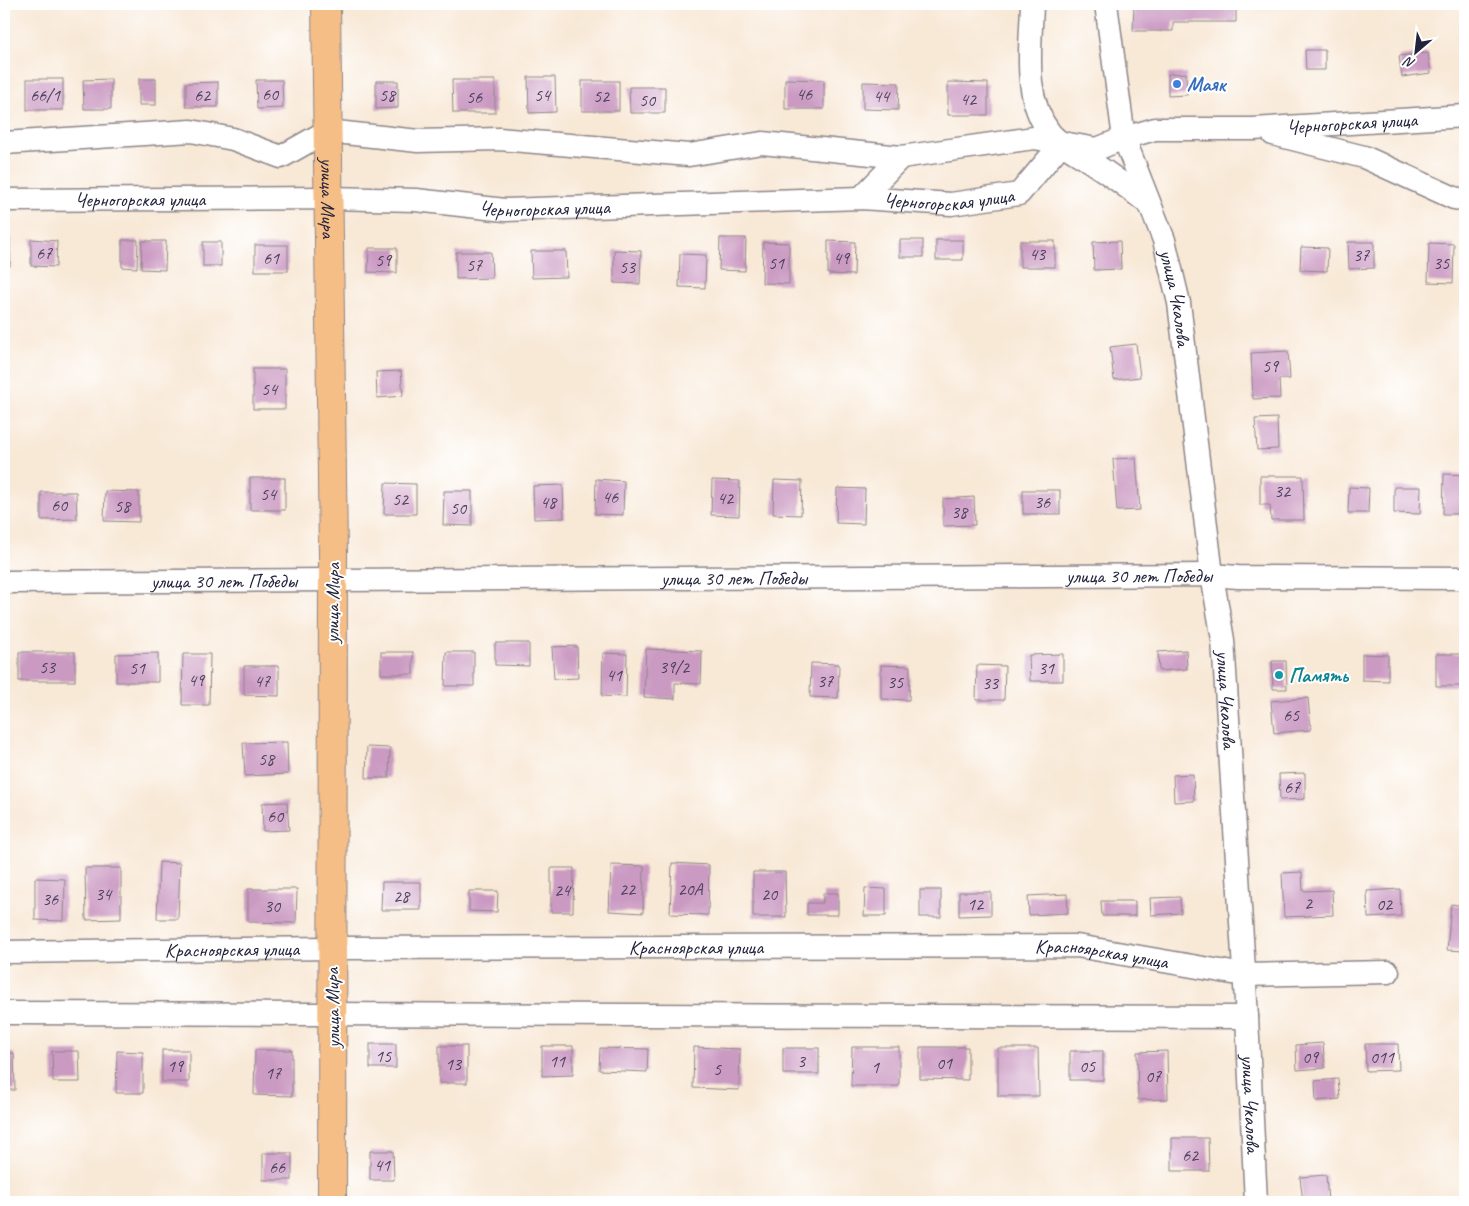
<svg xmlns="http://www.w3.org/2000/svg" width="1469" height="1206" viewBox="0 0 1469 1206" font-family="Caveat,sans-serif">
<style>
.building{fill:#cb9ac2}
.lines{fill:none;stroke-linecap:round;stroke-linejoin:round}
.minor-casing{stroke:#8d8588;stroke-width:25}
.major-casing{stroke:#8d8588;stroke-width:30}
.minor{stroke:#fff;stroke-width:22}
.major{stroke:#f6be87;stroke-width:28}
.shop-dot{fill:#3f7fe0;stroke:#fff;stroke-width:2}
.culture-dot{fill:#0f9aa8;stroke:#fff;stroke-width:2}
.labels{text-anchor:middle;stroke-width:4;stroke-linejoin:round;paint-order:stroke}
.number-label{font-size:18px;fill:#4c405d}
.shop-label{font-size:20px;font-weight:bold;fill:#366cbe;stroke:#fff;text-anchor:start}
.street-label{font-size:20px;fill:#22223b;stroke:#fff}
.culture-label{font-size:20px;font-weight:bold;fill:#0d838f;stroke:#fff;text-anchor:start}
</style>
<rect width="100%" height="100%" fill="#fff"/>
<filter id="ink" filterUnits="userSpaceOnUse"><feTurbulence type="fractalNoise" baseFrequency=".02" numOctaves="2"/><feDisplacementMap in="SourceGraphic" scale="10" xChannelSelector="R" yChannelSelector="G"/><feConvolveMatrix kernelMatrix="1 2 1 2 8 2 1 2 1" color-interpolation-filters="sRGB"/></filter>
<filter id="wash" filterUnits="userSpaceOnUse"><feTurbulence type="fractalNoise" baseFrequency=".0096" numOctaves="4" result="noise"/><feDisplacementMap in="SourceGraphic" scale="20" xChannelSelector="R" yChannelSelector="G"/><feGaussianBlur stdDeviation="1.12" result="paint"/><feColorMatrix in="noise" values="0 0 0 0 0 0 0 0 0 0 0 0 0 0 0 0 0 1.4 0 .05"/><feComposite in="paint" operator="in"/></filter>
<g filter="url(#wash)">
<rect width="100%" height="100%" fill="#f8e8d6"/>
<g id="blocks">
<g class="building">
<rect x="248" y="4" width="31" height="2"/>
<polygon points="1134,4 1236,4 1236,22 1173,22 1173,31 1133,31"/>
<polygon points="1305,50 1325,50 1325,70 1306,70"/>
<polygon points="1428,53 1431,73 1402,77 1399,56"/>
<polygon points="1186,73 1187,95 1168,96 1168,74"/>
<polygon points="528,77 555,77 556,112 529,113"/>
<rect x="27" y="79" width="36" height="31"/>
<polygon points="111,79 111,109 84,109 83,80"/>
<rect x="139" y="79" width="17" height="26"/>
<polygon points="785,79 824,80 824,109 785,109"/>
<polygon points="256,80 282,80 283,108 257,109"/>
<polygon points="452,80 495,80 495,113 453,113"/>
<polygon points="376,81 398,81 398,108 376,109"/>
<rect x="582" y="81" width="37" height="30"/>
<polygon points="218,82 218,107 186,107 186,83"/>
<polygon points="863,82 899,83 898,110 863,109"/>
<polygon points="948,82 988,83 988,115 948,115"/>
<polygon points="629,87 665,87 665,113 630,113"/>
<rect x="4" y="238" width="6" height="28"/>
<polygon points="720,238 746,238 745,271 719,270"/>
<polygon points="31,239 57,241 56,267 31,266"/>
<polygon points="122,240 138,240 137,268 122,267"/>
<rect x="900" y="240" width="23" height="17"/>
<rect x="936" y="240" width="27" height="20"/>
<polygon points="142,241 166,241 165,270 141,269"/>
<polygon points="828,241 855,242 854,275 828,274"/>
<rect x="1020" y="241" width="35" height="26"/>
<polygon points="1120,241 1121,269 1094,270 1093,242"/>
<rect x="203" y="242" width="18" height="24"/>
<polygon points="763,242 789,243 789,284 762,283"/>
<polygon points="1348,242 1374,242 1374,268 1349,269"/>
<polygon points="1429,243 1454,244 1453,283 1428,282"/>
<rect x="255" y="245" width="33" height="26"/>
<polygon points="1301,247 1328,248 1327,271 1300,270"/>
<polygon points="369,248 397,248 397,273 368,272"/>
<polygon points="614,250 641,251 640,284 614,283"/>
<polygon points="531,251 566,251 567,277 532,278"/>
<polygon points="456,252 491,252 492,278 456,279"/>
<polygon points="680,254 706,255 705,288 679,287"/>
<polygon points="1136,344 1140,377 1114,380 1110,347"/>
<polygon points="1288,351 1290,379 1279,379 1280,398 1253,399 1251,353"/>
<rect x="253" y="369" width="32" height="40"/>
<polygon points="401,371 403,396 377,398 376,372"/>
<polygon points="1277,418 1278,449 1257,450 1255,419"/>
<polygon points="1136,458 1140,510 1117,511 1113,459"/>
<polygon points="1444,474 1465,475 1465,514 1443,514"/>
<polygon points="1260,476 1303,476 1304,520 1271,520 1270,505 1260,505"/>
<rect x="250" y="478" width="35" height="32"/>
<polygon points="596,479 624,481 623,515 595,514"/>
<polygon points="712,480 740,481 739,516 711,515"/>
<polygon points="774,480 802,481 801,515 773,514"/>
<polygon points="385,483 416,484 416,514 384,514"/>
<polygon points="563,485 564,518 534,519 533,486"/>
<polygon points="1349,487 1369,488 1368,513 1348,513"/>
<polygon points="1394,487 1421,487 1420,514 1394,513"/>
<polygon points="837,488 865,489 864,524 836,523"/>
<rect x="1023" y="490" width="37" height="24"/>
<polygon points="105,491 139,492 139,522 104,521"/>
<polygon points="444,491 472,491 472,526 443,525"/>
<polygon points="41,492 76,492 77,519 41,520"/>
<polygon points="974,497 975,525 943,526 943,499"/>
<polygon points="495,643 529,643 529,666 495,665"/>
<polygon points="577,646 578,678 554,679 552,647"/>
<polygon points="646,649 702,651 701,684 675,683 675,699 644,697"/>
<polygon points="1186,650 1187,669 1159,671 1158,652"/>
<rect x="19" y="652" width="56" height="29"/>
<rect x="381" y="652" width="32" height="22"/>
<polygon points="446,652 474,652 474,686 445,686"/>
<polygon points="158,653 158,682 116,682 116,654"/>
<polygon points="603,653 627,654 626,697 602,696"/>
<polygon points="183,654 210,654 209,705 182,705"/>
<polygon points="1063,654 1063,681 1030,681 1029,655"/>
<polygon points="1362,654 1388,655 1388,681 1362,680"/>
<polygon points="1436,654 1462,654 1461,686 1436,686"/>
<polygon points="1272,661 1286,661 1287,689 1273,689"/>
<polygon points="811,663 839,664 838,698 810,697"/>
<polygon points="881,665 910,666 909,700 881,699"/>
<polygon points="977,665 1005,666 1004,700 976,700"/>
<polygon points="244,666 279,666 279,696 244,695"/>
<polygon points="1308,698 1311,730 1274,733 1271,701"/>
<polygon points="287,742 288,774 245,776 243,743"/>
<polygon points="367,747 390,748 389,778 366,778"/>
<polygon points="1305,773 1305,799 1280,800 1279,774"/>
<polygon points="1193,774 1194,801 1174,802 1173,775"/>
<polygon points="287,802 289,830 263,831 262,803"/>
<polygon points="159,862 180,863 178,919 157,919"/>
<polygon points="672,863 709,865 708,915 670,914"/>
<polygon points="611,865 644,866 643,913 609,911"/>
<polygon points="85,868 121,868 121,919 86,920"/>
<polygon points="551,868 574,868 573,912 551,912"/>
<polygon points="753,872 785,872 786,917 753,917"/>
<polygon points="1302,872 1303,891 1332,890 1333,915 1284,917 1282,873"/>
<polygon points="35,878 65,879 64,921 35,920"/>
<polygon points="382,882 421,882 421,910 381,910"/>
<polygon points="865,888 886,889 886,916 864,916"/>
<polygon points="248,889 297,889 296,923 248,922"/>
<polygon points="1400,889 1401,916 1368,918 1367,891"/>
<rect x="920" y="890" width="21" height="27"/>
<polygon points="469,891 498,891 497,912 469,911"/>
<polygon points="959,892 991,892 991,915 959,916"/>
<polygon points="823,893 838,893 838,915 807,915 807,903 823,903"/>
<polygon points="1067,894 1068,913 1029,915 1028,896"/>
<polygon points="1180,897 1181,913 1151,915 1150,898"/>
<polygon points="1101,901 1135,901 1135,916 1102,916"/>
<polygon points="1451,904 1465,906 1465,951 1447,950"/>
<polygon points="1323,1043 1325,1068 1297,1070 1296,1045"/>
<rect x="370" y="1044" width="26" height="24"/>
<polygon points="1365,1044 1398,1044 1399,1070 1366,1071"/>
<rect x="439" y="1046" width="28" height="37"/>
<polygon points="542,1046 573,1046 573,1075 542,1076"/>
<polygon points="694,1047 740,1049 739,1090 693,1088"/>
<polygon points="852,1047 899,1047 899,1086 851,1086"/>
<polygon points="920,1047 968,1047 968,1080 920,1079"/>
<polygon points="600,1048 648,1049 647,1072 599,1070"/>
<rect x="783" y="1048" width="36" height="26"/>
<polygon points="998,1048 1038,1048 1039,1096 998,1096"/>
<rect x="162" y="1050" width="27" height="32"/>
<polygon points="255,1050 292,1050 292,1096 254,1095"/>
<polygon points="52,1051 79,1051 80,1082 53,1082"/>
<polygon points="117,1051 143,1052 143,1093 116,1093"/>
<rect x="1070" y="1051" width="33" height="29"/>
<polygon points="1167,1051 1168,1099 1138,1100 1137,1052"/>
<polygon points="4,1053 14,1053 15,1090 4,1090"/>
<polygon points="1338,1079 1340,1099 1316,1101 1315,1081"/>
<polygon points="1172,1138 1208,1138 1209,1171 1172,1171"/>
<polygon points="370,1151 393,1151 394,1180 370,1180"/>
<rect x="263" y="1153" width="29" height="27"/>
<polygon points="1326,1175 1328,1202 1303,1202 1300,1177"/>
</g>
</g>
</g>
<g filter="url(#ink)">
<use href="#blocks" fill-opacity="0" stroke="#8d8588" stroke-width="1"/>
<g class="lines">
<defs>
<g id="minor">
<path d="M1032,4C1031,46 1022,97 1050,133C1060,145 1078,153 1091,162C1111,175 1130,189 1149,204"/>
<path id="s1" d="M1106,4L1124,138L1164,240L1179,303L1212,575L1223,640L1247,1017L1256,1202"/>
<polyline points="1273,134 1364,157 1454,198 1465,200"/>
<path id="s2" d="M4,143L191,131L233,139L281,157L327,131L418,141L499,139L689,155L762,143L901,157L1034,138L1097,149L1124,138L1155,129H1253L1465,116"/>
<polyline points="861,198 901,157"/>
<path id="s3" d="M4,200L328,198L416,200L505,210L861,198L951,204L1019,194L1062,143"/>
<path id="s4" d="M4,582L1212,575L1238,577L1465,578"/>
<path id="s5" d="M4,952L331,948L1077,946L1244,975L1388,972"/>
<polyline points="4,1013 1247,1017"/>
</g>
<g id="major">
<path id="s6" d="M326,4L333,555L332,1202"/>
</g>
</defs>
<use href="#minor" class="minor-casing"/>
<use href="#major" class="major-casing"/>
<use href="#minor" class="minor"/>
<use href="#major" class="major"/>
</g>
</g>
<circle class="shop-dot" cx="1177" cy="84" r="5"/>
<circle class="culture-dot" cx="1279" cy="675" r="5"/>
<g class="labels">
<g class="number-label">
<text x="270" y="100">60</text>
<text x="804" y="100">46</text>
<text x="45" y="101">66/1</text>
<text x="202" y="101">62</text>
<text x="387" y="101">58</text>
<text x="542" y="101">54</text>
<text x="601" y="102">52</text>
<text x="881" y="102">44</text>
<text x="474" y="103">56</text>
<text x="968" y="105">42</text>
<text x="647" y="106">50</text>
<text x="44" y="259">67</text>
<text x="1037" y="260">43</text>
<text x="1361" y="261">37</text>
<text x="271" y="264">61</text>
<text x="841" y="264">49</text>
<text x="383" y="266">59</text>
<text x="776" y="269">51</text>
<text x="1441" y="269">35</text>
<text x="474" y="271">57</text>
<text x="627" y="273">53</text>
<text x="1270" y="372">59</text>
<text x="269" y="395">54</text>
<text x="1282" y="497">32</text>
<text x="268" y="500">54</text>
<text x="610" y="503">46</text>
<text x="725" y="504">42</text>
<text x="400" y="505">52</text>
<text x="548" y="508">48</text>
<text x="1042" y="508">36</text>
<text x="59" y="511">60</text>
<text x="122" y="512">58</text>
<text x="458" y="514">50</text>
<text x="959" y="518">38</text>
<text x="47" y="673">53</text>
<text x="674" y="673">39/2</text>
<text x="137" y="674">51</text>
<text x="1046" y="674">31</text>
<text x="614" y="681">41</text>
<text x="196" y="686">49</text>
<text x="262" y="687">47</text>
<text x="825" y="687">37</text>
<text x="895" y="688">35</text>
<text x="990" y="689">33</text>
<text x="1291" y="721">65</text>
<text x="266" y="765">58</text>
<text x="1292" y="793">67</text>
<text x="275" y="822">60</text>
<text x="627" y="895">22</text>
<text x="690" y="895">20А</text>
<text x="562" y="896">24</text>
<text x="103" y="900">34</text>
<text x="769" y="900">20</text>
<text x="401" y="902">28</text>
<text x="50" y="905">36</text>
<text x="1308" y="909">2</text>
<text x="975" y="910">12</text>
<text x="1384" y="910">02</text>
<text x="272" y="912">30</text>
<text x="383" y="1062">15</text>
<text x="1310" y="1063">09</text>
<text x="1382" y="1063">011</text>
<text x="557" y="1067">11</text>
<text x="801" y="1067">3</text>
<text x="944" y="1069">01</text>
<text x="453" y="1070">13</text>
<text x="175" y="1072">19</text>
<text x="1087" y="1072">05</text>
<text x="875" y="1073">1</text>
<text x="717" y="1075">5</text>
<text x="273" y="1079">17</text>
<text x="1153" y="1082">07</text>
<text x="1190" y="1161">62</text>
<text x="382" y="1171">41</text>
<text x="277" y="1173">66</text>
</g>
<g class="shop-label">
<text x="1187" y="91">Маяк</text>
</g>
<g class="street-label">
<text dy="7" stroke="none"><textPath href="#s2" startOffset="1368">Черногорская улица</textPath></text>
<text dy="7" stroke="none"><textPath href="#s3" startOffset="946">Черногорская улица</textPath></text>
<text dy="7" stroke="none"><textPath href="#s6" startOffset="194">улица Мира</textPath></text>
<text dy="7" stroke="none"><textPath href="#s3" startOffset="136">Черногорская улица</textPath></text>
<text dy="7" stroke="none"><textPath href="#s3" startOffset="541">Черногорская улица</textPath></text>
<text dy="7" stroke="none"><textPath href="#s1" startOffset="304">улица Чкалова</textPath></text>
<text dy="7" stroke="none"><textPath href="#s4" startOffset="1135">улица 30 лет Победы</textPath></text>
<text dy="7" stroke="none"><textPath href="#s4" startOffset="730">улица 30 лет Победы</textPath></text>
<text dy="7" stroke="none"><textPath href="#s4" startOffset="220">улица 30 лет Победы</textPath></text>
<text transform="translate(332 603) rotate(-89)" y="7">улица Мира</text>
<text dy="7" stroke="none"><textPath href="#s1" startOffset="709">улица Чкалова</textPath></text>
<text dy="7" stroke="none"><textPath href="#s5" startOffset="692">Красноярская улица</textPath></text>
<text dy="7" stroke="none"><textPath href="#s5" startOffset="228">Красноярская улица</textPath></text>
<text dy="7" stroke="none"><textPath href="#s5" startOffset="1098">Красноярская улица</textPath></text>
<text transform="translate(332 1008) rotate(-91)" y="7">улица Мира</text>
<text dy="7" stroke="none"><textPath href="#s1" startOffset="1114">улица Чкалова</textPath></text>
</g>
<g class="culture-label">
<text x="1289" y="682">Память</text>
</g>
</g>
<rect width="1469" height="1206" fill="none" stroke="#fff" stroke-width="20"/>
<g transform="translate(1416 52) rotate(208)" stroke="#ffffff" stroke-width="4" paint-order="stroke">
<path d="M0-4L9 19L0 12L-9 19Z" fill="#22223b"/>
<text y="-8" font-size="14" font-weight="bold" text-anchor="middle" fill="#22223b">N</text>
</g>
</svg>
